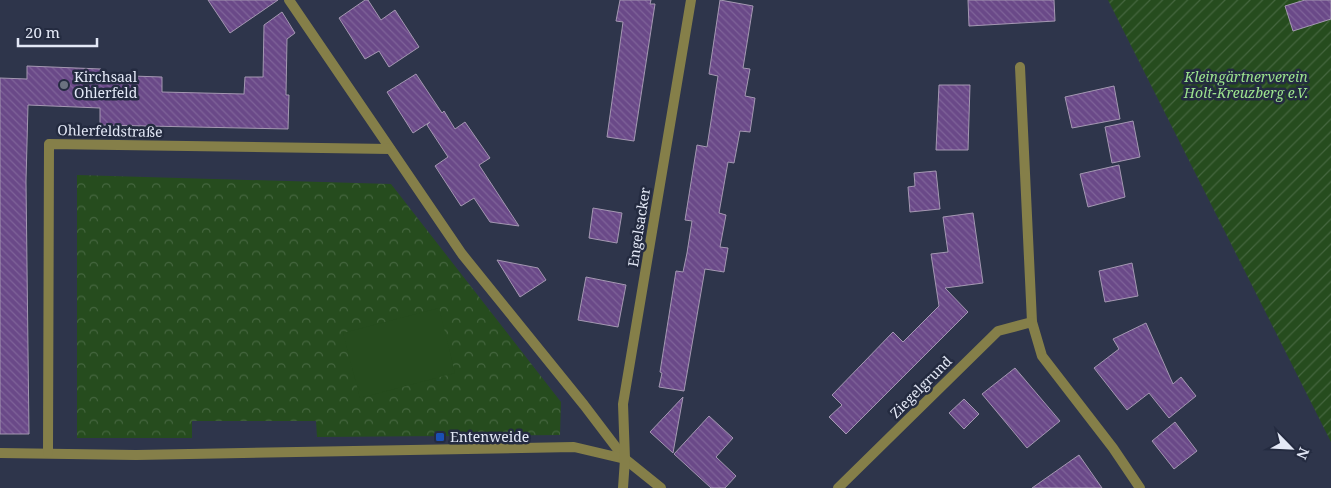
<svg xmlns="http://www.w3.org/2000/svg" width="1331" height="488" viewBox="0 0 1331 488" font-family="'Noto Serif',serif">
<style>
.park{fill:url(#park-crowns)}
.garden{fill:url(#garden-furrows)}
.pitch{fill:#264c1e}
.building{fill:url(#building-back-hatch);stroke:#a498b2}
.lines{fill:none;stroke-linecap:round;stroke-linejoin:round}
.street{stroke:#857f49;stroke-width:10}
.worship-dot{fill:#6b7280;stroke:#242b40;stroke-width:2}
.transit-dot{fill:#1a4fb4;stroke:#242b40;stroke-width:2}
.labels{text-anchor:middle;stroke-width:5;stroke-linejoin:round;paint-order:stroke}
.poi-label{font-size:14px;fill:#e3e8f6;stroke:#242b40;text-anchor:start}
.park-label{font-size:14px;font-style:italic;fill:#9ce38e;stroke:#242b40}
.street-label{font-size:14px;fill:#e3e8f6;stroke:#242b40}
</style>
<defs>
<pattern id="park-crowns" width="20" height="18" patternUnits="userSpaceOnUse" patternTransform="scale(1.25)"><rect width="20" height="18" fill="#264c1e"/><path d="M2 6a3 3 0 1 1 6 0M12 15a3 3 0 1 1 6 0" fill="none" stroke="#45663f"/></pattern>
<pattern id="garden-furrows" width="10" height="10" patternUnits="userSpaceOnUse" patternTransform="scale(1.25)"><rect width="10" height="10" fill="#264c1e"/><path d="M-1 1l2-2M0 10L10 0M9 11l2-2" fill="none" stroke="#45663f"/></pattern>
<pattern id="building-back-hatch" width="6" height="6" patternUnits="userSpaceOnUse" patternTransform="scale(1.25)"><rect width="6" height="6" fill="#6a4988"/><path d="M-1 5l2 2M0 0l6 6M5-1l2 2" fill="none" stroke="#7f6399"/></pattern>
</defs>
<rect width="100%" height="100%" fill="#2e354b"/>
<polygon class="park" points="77,175 391,184 561,402 560,435 317,437 316,421 192,421 192,438 77,438"/>
<polygon class="garden" points="1108,0 1331,0 1331,442"/>
<polygon class="pitch" points="439,308 455,373 360,398 343,333"/>
<g class="building">
<polygon points="208,0 278,0 230,33"/>
<polygon points="365,0 368,0 381,20 395,10 419,47 389,67 379,51 365,59 339,18"/>
<polygon points="620,0 651,0 650,4 655,4 634,141 607,137 623,22 616,21"/>
<polygon points="720,0 753,6 743,68 750,69 745,96 755,98 750,132 740,131 734,163 728,162 719,213 726,215 720,247 728,248 724,272 705,269 684,391 659,387 662,373 660,372 676,271 683,272 687,253 692,221 685,220 697,145 707,147 718,76 709,74"/>
<polygon points="968,0 1054,0 1055,21 969,26"/>
<polygon points="1305,0 1331,0 1331,19 1293,31 1285,6"/>
<polygon points="282,12 295,33 287,39 286,95 289,95 288,129 100,125 100,108 28,105 26,181 29,434 0,434 0,78 27,79 27,66 101,69 101,75 162,77 162,92 244,94 245,77 263,77 264,25"/>
<polygon points="416,74 442,113 444,111 455,129 465,122 490,158 479,165 519,226 490,222 474,198 461,206 435,166 448,157 427,125 430,122 413,133 387,92"/>
<polygon points="939,85 970,85 968,150 936,150"/>
<polygon points="1114,86 1120,119 1072,128 1065,97"/>
<polygon points="1133,121 1140,157 1112,163 1105,127"/>
<polygon points="1119,165 1125,197 1088,207 1080,174"/>
<polygon points="936,171 940,209 910,212 908,187 915,186 914,173"/>
<polygon points="593,208 622,213 617,243 589,238"/>
<polygon points="973,213 983,283 945,288 968,312 846,434 829,417 842,405 832,395 893,332 903,342 939,306 931,254 948,252 943,217"/>
<polygon points="497,260 538,268 546,280 520,297"/>
<polygon points="1132,263 1138,296 1105,302 1099,271"/>
<polygon points="586,277 626,285 618,327 578,320"/>
<polygon points="1146,323 1173,384 1181,377 1196,396 1169,418 1149,393 1127,410 1094,368 1119,349 1113,339"/>
<polygon points="1015,368 1060,421 1027,448 982,394"/>
<polygon points="683,397 673,453 650,432"/>
<polygon points="964,399 979,414 964,429 949,413"/>
<polygon points="709,416 733,438 716,457 736,476 725,488 711,488 674,454"/>
<polygon points="1175,422 1197,451 1174,469 1152,441"/>
<polygon points="1079,455 1102,488 1032,488"/>
</g>
<g class="lines">
<g class="street">
<polyline points="289,0 462,254 584,405 625,459 661,488"/>
<polyline points="1020,67 1032,322"/>
<polyline points="0,453 136,455 574,447 625,459"/>
<polyline points="48,453 49,144 390,149"/>
<polyline points="623,488 625,459 623,404 691,0"/>
<polyline points="838,488 998,331 1032,322 1042,356 1113,448 1140,488"/>
</g>
</g>
<circle class="worship-dot" cx="64" cy="85" r="5"/>
<rect class="transit-dot" x="435" y="432" width="10" height="10" rx="2.5"/>
<g class="labels">
<g class="poi-label">
<text x="74" y="82">Kirchsaal<tspan x="74" dy="16">Ohlerfeld</tspan></text>
<text x="450" y="442">Entenweide</text>
</g>
<g class="park-label">
<text x="1246" y="82">Kleingärtnerverein<tspan x="1246" dy="16">Holt-Kreuzberg e.V.</tspan></text>
</g>
<g class="street-label">
<text transform="translate(110 131) rotate(1)" y="5">Ohlerfeldstraße</text>
<text transform="translate(639 227) rotate(-81)" y="5">Engelsacker</text>
<text transform="translate(921 387) rotate(-45)" y="5">Ziegelgrund</text>
</g>
</g>
<g transform="translate(1291 448) rotate(114)" stroke="#242b40" stroke-width="4" paint-order="stroke">
<path d="M0-4L9 19L0 12L-9 19Z" fill="#e3e8f6"/>
<text y="-8" font-size="14" font-weight="bold" text-anchor="middle" fill="#e3e8f6">N</text>
</g>
<path d="M18 38v8h79v-8" fill="none" stroke="#e3e8f6" stroke-width="2.5"/>
<text x="25" y="38" font-size="15" fill="#e3e8f6" stroke="#242b40" stroke-width="4" paint-order="stroke">20 m</text>
</svg>
